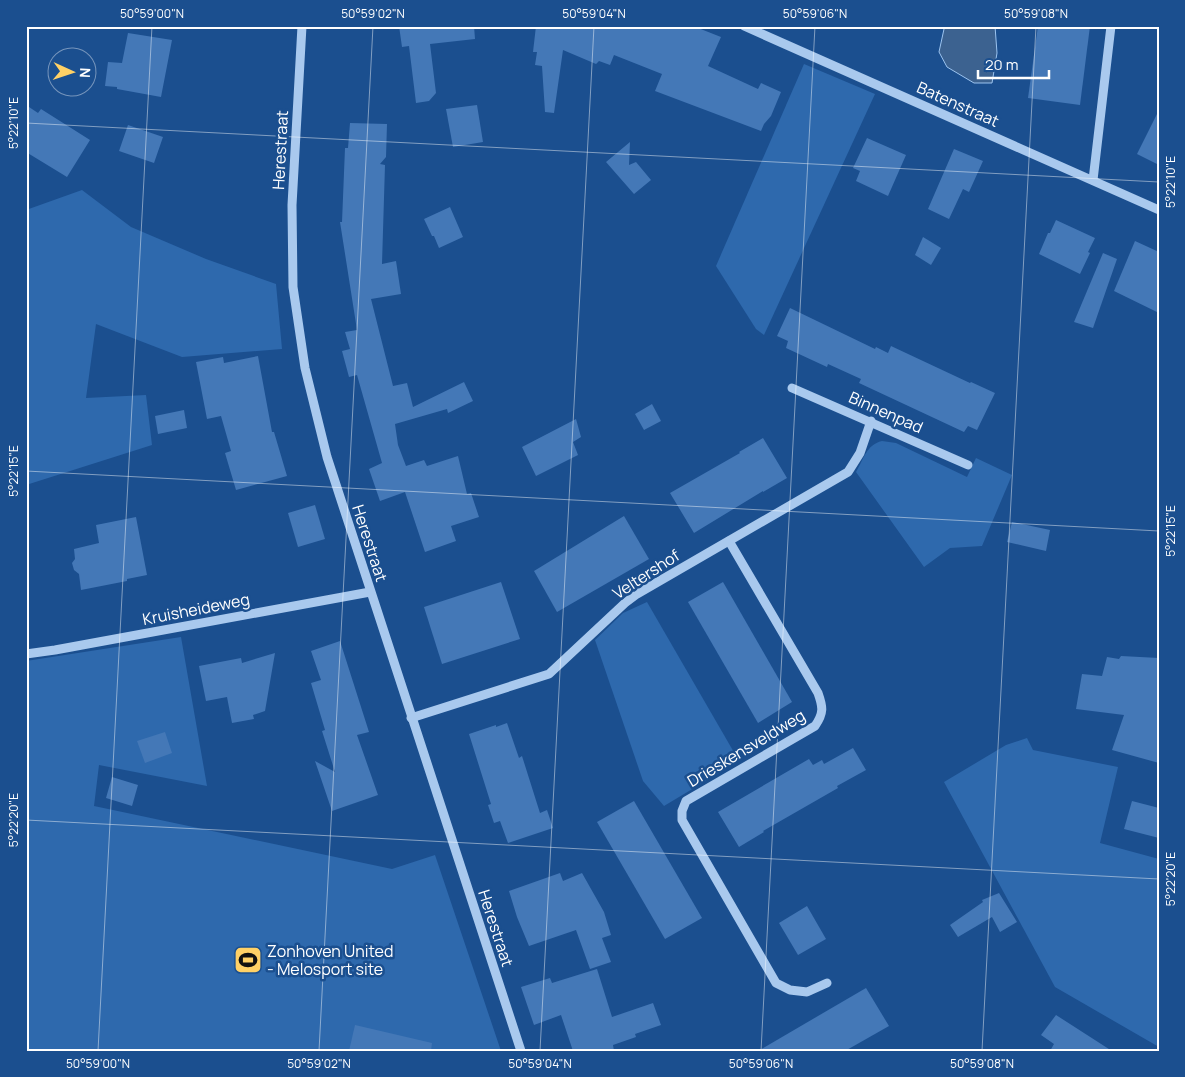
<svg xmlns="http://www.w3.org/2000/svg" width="1185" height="1077" viewBox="0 0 1185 1077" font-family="Manrope,sans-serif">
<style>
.green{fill:#2e69ad}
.water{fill:#3c6290;stroke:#9cc4f0}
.building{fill:#4478b7}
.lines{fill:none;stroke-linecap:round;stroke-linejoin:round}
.minor{stroke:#a9c9ee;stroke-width:9}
.ticks{fill:none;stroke:#fff;stroke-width:1;stroke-opacity:0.45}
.labels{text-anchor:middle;stroke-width:5;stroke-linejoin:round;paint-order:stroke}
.street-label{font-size:16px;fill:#fff;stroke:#1b4f8f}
.poi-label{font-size:16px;fill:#fff;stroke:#1b4f8f;text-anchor:start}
.neatline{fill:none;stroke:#fff;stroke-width:2}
.ticks-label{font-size:12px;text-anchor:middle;fill:#fff}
</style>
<rect width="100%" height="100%" fill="#1b4f8f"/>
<g class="green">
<polygon points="804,64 875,94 764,335 756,329 716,266"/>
<polygon points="82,190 131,227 206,259 276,284 282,349 182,357 96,324 86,398 146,395 152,445 26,485 26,443 28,441 26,440 26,210"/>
<path d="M882,441L896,443L967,477L976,458L1012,475L982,546L950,548L924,567L856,472C864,459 866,445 882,441Z"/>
<polygon points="647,602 739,761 664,806 643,781 595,640 623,613"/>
<polygon points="181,637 207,786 99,765 94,806 392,869 435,855 501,1051 26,1051 26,661"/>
<polygon points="1027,738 1033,750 1118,767 1100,843 1159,859 1159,1047 1055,987 944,782 1006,745"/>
</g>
<polygon class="water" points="947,26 995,26 997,53 992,83 974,83 947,67 939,52 944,29"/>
<g class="building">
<polygon points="399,26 474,26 475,39 430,44 436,93 429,101 416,103 409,46 402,47"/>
<polygon points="536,26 693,26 721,37 708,66 758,89 761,83 781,92 771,116 764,124 761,131 655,91 662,74 614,55 610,65 599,61 596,64 563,50 554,113 545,112 542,66 535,65 537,52 533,52"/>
<polygon points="1038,26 1090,26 1080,105 1028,98"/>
<polygon points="128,33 172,40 161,97 117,89 117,87 105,86 108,62 122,63"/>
<polygon points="26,105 38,113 41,109 90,140 67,177 26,152"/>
<polygon points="477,105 483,142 453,147 446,109"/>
<polygon points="1159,110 1159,165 1137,154"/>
<polygon points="350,123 387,124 386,157 380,164 385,165 382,264 396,261 401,294 371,299 393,386 407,383 413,407 464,382 473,401 448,413 447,409 395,424 398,445 406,466 424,460 427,466 458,456 467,494 471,493 479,517 451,526 456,541 425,552 405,492 380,501 369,469 382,463 357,375 349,377 342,351 350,349 345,332 357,330 340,222 342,222 345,148 348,148"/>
<polygon points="128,125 163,137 154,163 119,151"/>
<polygon points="867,138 906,155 888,196 856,181 860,171 853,168"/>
<polygon points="630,142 629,165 636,162 651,180 634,194 606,162"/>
<polygon points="954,149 983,161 969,192 963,189 949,219 928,209"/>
<polygon points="450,207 463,237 439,248 434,236 432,236 424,219"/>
<polygon points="1056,220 1095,238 1088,252 1090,253 1080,274 1039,254 1048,233 1050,233"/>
<polygon points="923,237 941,248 931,265 915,255"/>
<polygon points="1135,241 1159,252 1159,313 1114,291"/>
<polygon points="1103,253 1117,259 1093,328 1074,322"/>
<polygon points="790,308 875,349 876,347 888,353 891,346 970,383 971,382 995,393 977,430 968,426 964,432 859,383 861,379 828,364 827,367 786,348 788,341 777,336"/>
<polygon points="258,356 272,432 274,432 287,476 236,490 225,453 231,451 221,416 207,419 196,362 223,357 224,363"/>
<polygon points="652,404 661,421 644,430 635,414"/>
<polygon points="184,410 187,428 158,434 155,416"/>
<polygon points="576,419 581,437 573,442 578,455 536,476 522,447"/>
<polygon points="763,438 787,478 763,492 763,491 694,533 670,493 740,453 739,452"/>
<polygon points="315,505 325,539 298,547 288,513"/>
<polygon points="624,516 649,559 557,612 534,571"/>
<polygon points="136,517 147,575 127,579 127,581 81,590 79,574 74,570 72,563 75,559 74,549 99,543 96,525"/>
<polygon points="1012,522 1050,530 1046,551 1007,542"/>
<polygon points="501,582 520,639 442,664 424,607"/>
<polygon points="723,582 792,702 758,723 688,602"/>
<polygon points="340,641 369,732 357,735 378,795 332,811 315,761 335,772 322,731 325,730 311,683 321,680 311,651"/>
<polygon points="275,653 265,711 253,715 254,719 232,723 227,697 206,701 199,666 241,658 242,663"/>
<polygon points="1121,656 1159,658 1159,763 1112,750 1124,715 1076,709 1082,674 1102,676 1107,657 1119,659"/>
<polygon points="507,723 519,758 522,756 540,813 547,810 553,828 508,843 500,821 494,823 488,805 491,804 469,734 496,725 496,727"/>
<polygon points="165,732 172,753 145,763 137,741"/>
<polygon points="853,748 866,770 837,786 838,788 763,831 764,832 739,847 718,812 809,759 813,765 822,760 824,764"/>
<polygon points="112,777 138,785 132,806 106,798"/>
<polygon points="634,801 702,918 665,939 597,822"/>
<polygon points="1132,801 1159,808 1159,838 1124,829"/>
<polygon points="560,873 563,881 582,873 604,912 611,935 602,938 611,962 590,969 576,930 529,946 517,917 509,891"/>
<polygon points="999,893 1017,922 1000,932 992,917 958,937 950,925 983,902 982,900"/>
<polygon points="807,906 826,939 798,955 779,923"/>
<polygon points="597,969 612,1017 653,1003 661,1025 635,1034 636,1037 613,1045 614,1051 573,1051 561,1015 534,1025 521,987 550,978 552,983"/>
<polygon points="866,988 889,1026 845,1051 758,1051"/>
<polygon points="1056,1015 1112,1051 1050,1051 1054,1044 1041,1035"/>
<polygon points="355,1025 432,1043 431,1051 349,1051"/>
</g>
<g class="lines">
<g class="minor">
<polyline points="302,26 292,205 293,287 305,368 327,457 521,1051"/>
<polyline points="744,26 1159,210"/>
<polyline points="1093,180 1111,26"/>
<polyline points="792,388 968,465"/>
<path d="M729,541L818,693C823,707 824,713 815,726L686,801L682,811V820L776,983L790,990L807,992L827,983"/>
<polyline points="26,654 55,650 370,592"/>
<polyline points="411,718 549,674 625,603 637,594 848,472 860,453 871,421"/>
</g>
</g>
<path class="ticks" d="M26,123L1159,182M26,471L1159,531M26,820L1159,879M98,1051L152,26M319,1051L373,26M540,1051L594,26M761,1051L815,26M982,1051L1036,26"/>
<defs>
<symbol id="stadium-square" viewBox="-11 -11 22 22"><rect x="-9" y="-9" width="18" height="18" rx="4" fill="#ffd166" stroke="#1b4f8f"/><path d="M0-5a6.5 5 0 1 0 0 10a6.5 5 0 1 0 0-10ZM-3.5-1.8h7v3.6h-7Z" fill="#111"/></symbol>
</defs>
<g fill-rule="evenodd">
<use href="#stadium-square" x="232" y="944" width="32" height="32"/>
</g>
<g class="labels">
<g class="street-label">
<text transform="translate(958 104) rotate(24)" y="6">Batenstraat</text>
<text transform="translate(280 150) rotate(-87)" y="6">Herestraat</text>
<text transform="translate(886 412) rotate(24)" y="6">Binnenpad</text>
<text transform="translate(370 543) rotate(72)" y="6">Herestraat</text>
<text transform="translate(646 574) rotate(-33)" y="6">Veltershof</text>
<text transform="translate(196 609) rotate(-11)" y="6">Kruisheideweg</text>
<text transform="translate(746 748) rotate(-31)" y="6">Drieskensveldweg</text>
<text transform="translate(496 928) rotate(72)" y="6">Herestraat</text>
</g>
<g class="poi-label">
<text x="267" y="957">Zonhoven United<tspan x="267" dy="18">- Melosport site</tspan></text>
</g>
</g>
<rect width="1185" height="1077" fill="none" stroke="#1b4f8f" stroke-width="55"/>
<g transform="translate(72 72) rotate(93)"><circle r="24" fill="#1b4f8f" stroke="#7695bc"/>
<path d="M0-4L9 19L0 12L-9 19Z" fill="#ffd166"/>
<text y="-8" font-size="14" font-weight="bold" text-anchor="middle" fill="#ffffff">N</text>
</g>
<path d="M978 70v8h71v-8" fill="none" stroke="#ffffff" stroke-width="2.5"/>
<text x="985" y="70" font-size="15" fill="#ffffff" stroke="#1b4f8f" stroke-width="4" paint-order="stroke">20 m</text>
<rect x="28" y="28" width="1130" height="1022" class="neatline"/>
<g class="ticks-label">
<text x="152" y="18">50°59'00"N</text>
<text x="373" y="18">50°59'02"N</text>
<text x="594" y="18">50°59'04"N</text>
<text x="815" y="18">50°59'06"N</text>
<text x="1036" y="18">50°59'08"N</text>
<text transform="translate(14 123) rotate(-90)" y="4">5°22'10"E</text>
<text transform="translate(1171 182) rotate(-90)" y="4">5°22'10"E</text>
<text transform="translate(14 471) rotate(-90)" y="4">5°22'15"E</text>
<text transform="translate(1171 531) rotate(-90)" y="4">5°22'15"E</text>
<text transform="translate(14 820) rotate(-90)" y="4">5°22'20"E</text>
<text transform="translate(1171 879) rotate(-90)" y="4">5°22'20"E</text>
<text x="98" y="1068">50°59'00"N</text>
<text x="319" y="1068">50°59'02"N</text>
<text x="540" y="1068">50°59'04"N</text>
<text x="761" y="1068">50°59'06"N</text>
<text x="982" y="1068">50°59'08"N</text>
</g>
</svg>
